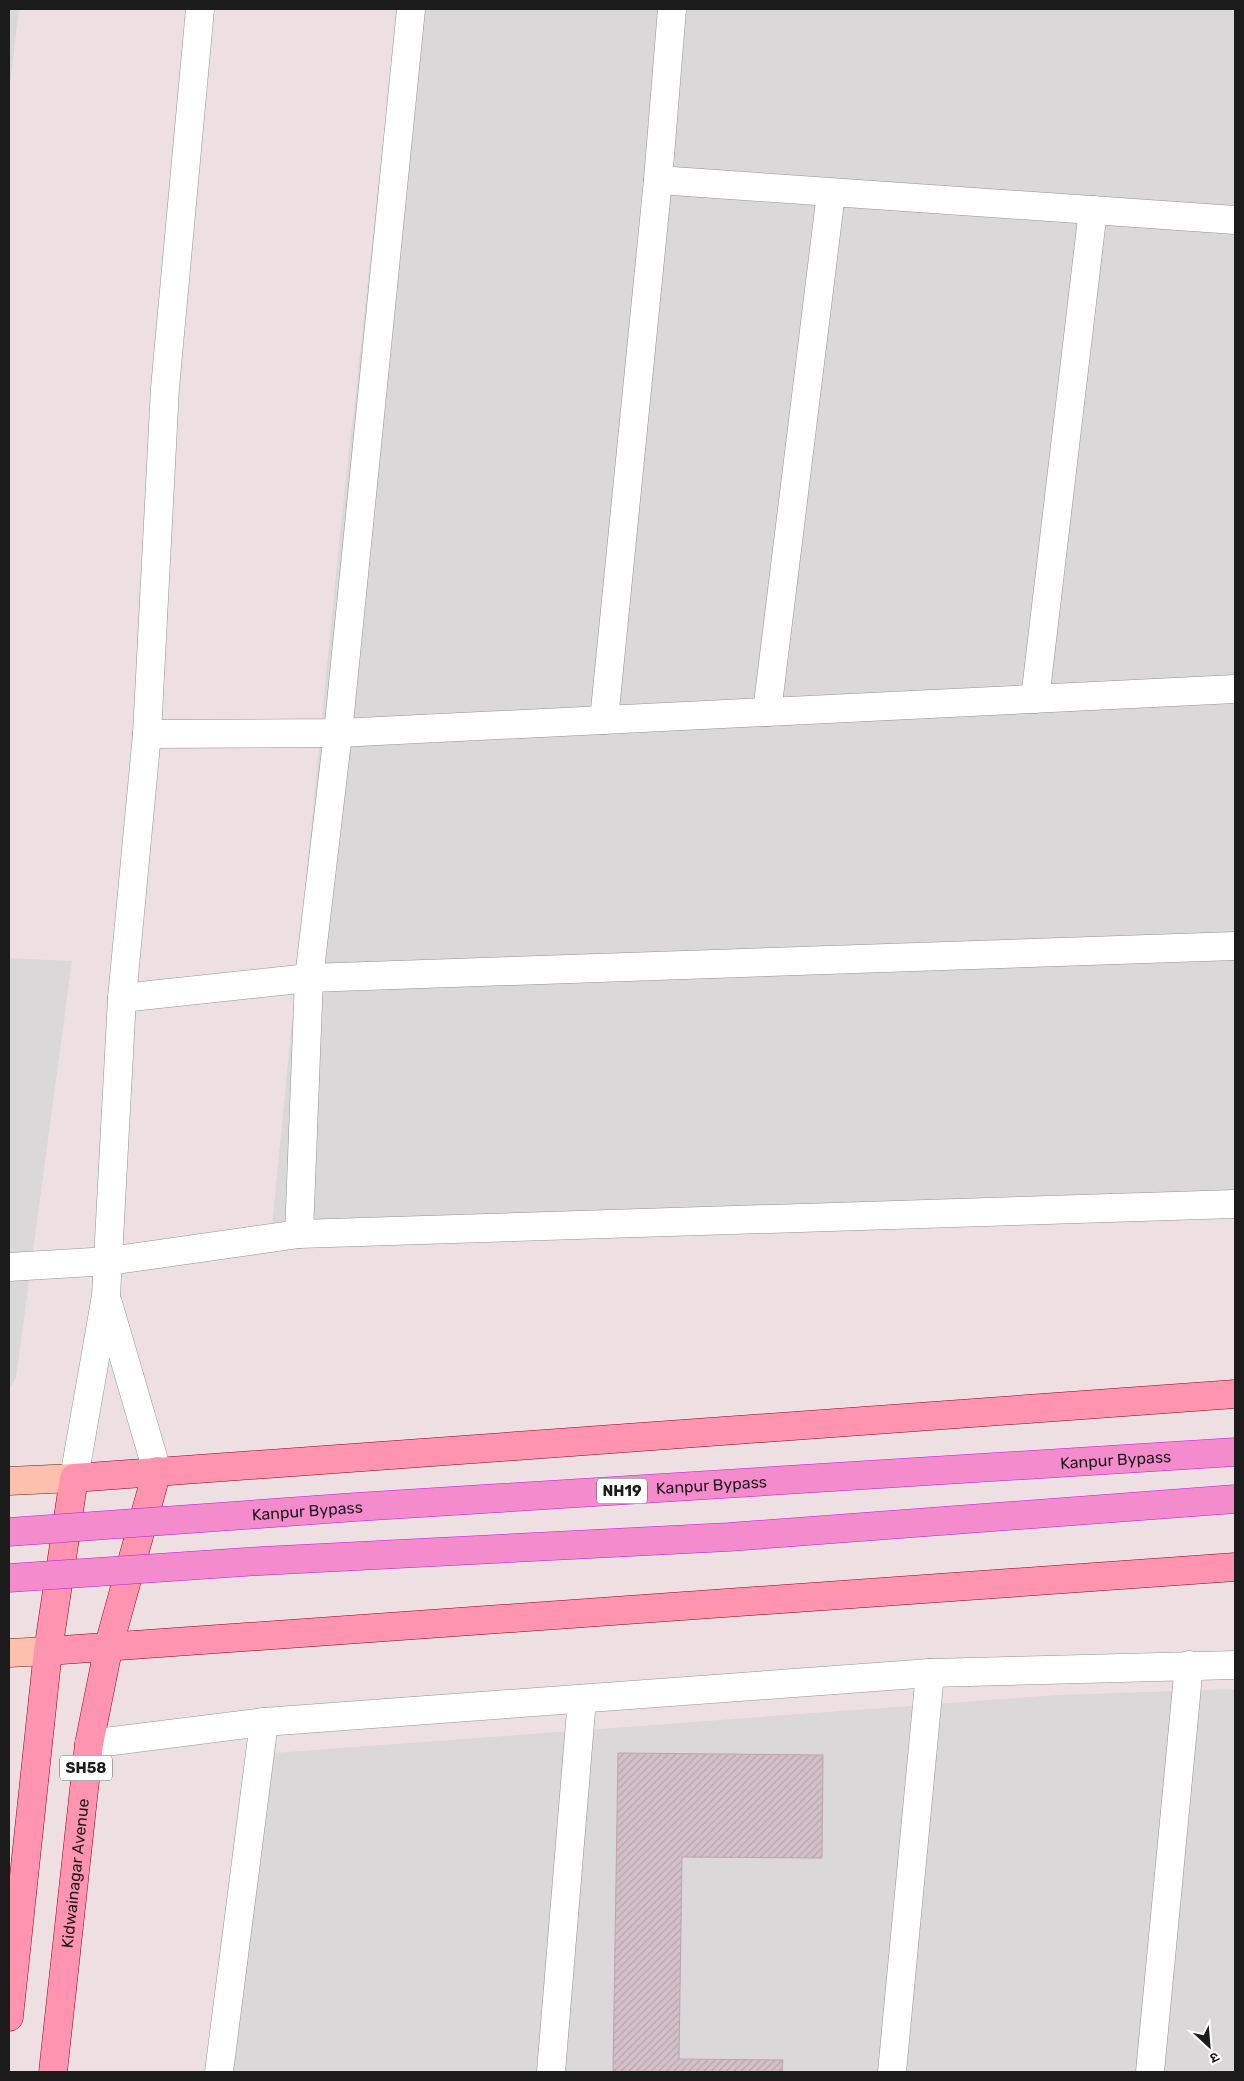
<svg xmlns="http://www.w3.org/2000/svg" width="1244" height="2081" viewBox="0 0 1244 2081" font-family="Rubik,'Noto Sans Devanagari',sans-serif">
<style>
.residential{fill:#dad8d9}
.building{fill:url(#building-hatch);stroke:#c0a2ae}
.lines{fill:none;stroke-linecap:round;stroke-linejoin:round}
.minor-casing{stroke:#929292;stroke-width:29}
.tertiary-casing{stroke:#929292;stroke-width:29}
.secondary-casing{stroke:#752000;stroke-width:29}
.primary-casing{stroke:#930018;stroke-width:29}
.minor{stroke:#fff;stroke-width:28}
.tertiary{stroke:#fff;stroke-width:28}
.secondary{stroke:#fcc0af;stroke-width:28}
.primary{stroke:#ff94b0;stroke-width:28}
.trunk-bridge-casing{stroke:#bc1ade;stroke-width:29;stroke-linecap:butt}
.trunk-bridge{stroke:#f48bcd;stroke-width:28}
.labels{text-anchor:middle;stroke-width:4.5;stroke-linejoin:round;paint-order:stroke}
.shield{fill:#fff;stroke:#5f5f5f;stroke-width:1}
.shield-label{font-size:15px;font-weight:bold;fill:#1b1b1b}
.street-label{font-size:16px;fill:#1b1b1b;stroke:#fff}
</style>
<defs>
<pattern id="building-hatch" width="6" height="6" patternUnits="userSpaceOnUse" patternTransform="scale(1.25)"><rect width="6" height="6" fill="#d4c0c8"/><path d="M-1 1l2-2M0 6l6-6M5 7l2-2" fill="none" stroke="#b5a4ab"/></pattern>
</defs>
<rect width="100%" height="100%" fill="#eee0e2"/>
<g class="residential">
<polygon points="9,9 19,9 9,92"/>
<polygon points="398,9 1235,9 1235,1190 996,1197 270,1246 340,534"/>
<polygon points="9,958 72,961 16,1378 9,1389"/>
<polygon points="1235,1689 1235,2072 218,2072 246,1755 1058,1695"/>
</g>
<polygon class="building" points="618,1753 823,1755 822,1858 682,1857 679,2059 783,2060 782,2072 613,2072"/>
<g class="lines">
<defs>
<g id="minor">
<polyline points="658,180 1235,220"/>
<polyline points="1035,699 1093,210"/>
<polyline points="767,712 831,193"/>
<polyline points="604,720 658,180 672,9"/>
<polyline points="147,734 338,733 1235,689"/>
<polyline points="122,998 309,978 1235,946"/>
<polyline points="299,1234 309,978 338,733 411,9"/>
<polyline points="9,1267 109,1261 299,1234 1235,1204"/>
<polyline points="89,1744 264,1722 930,1673"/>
<polyline points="219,2072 264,1722"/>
<polyline points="551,2072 582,1699"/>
<polyline points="892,2072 930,1673 1235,1665"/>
<polyline points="1150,2072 1189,1665"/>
</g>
<g id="tertiary">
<polyline points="108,1303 157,1471"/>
<polyline points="74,1478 106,1296 122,998 147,734 165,388 200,9"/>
</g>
<g id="secondary">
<polyline points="9,1481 74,1478"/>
<polyline points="9,1653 48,1651"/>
</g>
<g id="primary">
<polyline points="48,1651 1235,1567"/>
<polyline points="9,2017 48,1651 74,1478 1235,1394"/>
<path id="s1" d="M53,2072L89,1744L109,1645L157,1471"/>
</g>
</defs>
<use href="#minor" class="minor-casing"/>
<use href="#tertiary" class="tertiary-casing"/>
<use href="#secondary" class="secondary-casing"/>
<use href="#primary" class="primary-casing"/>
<use href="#minor" class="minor"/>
<use href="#tertiary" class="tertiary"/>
<use href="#secondary" class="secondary"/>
<use href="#primary" class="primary"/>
<defs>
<g id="trunk-bridge">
<path id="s2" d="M9,1532L356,1507L1235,1452"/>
<polyline points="9,1578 261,1561 729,1537 1235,1499"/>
</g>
</defs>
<use href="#trunk-bridge" class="trunk-bridge-casing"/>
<use href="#trunk-bridge" class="trunk-bridge"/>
</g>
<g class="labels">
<g class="shield">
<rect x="597" y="1478.5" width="50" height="25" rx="4"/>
<rect x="60" y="1755.5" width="52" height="25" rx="4"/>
</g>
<g class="shield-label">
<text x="622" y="1496">NH19</text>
<text x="86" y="1773">SH58</text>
</g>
<g class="street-label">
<text dy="6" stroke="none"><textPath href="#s2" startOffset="1109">Kanpur Bypass</textPath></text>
<text dy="6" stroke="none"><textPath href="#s2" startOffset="704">Kanpur Bypass</textPath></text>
<text dy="6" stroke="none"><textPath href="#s2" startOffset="299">Kanpur Bypass</textPath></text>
<text dy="6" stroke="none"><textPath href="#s1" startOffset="200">Kidwainagar Avenue</textPath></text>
</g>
</g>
<rect width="1244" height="2081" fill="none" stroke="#1b1b1b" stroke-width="20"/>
<g transform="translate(1209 2046) rotate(154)" stroke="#ffffff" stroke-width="4" paint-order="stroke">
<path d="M0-4L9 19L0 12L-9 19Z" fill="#1b1b1b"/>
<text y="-8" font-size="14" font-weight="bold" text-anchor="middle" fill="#1b1b1b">उ</text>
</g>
</svg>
